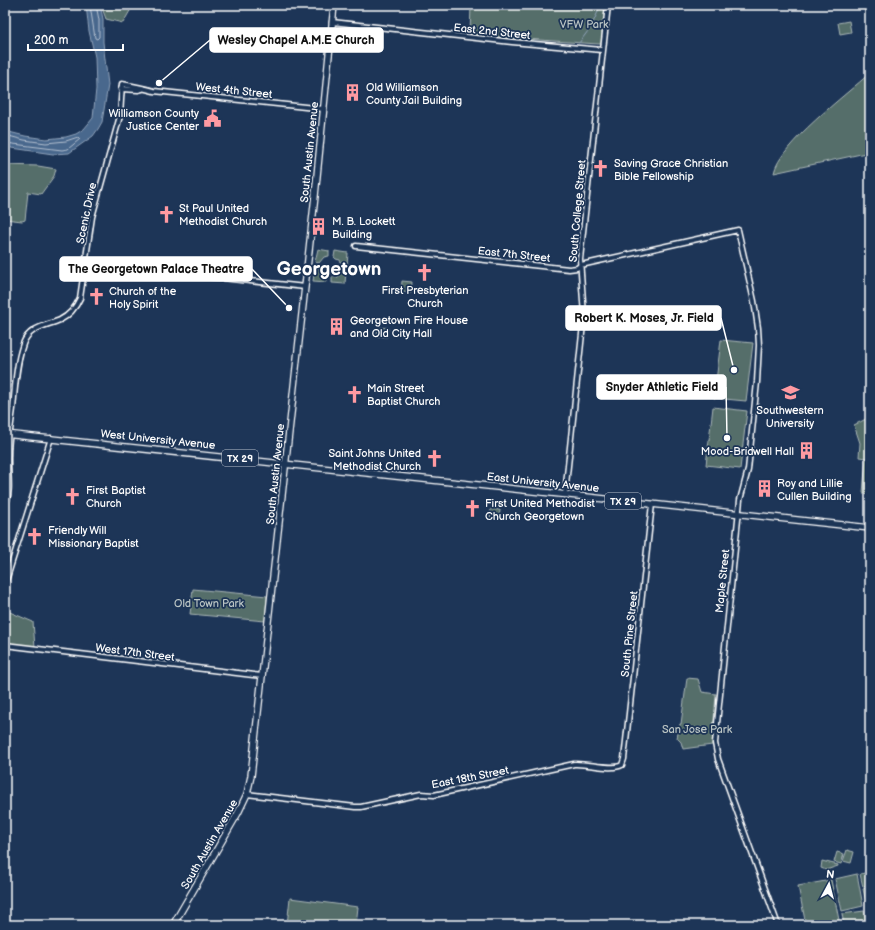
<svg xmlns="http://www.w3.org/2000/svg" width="875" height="930" viewBox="0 0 875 930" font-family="'Balsamiq Sans',sans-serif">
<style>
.green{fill:#556e6b;stroke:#aab6b5}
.water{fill:#48678d;stroke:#91a4bb}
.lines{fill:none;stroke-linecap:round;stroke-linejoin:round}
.shore{stroke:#b6c2d1;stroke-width:1}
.stream{stroke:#91a4bb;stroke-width:1}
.minor-casing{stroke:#fff;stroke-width:7}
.major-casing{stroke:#fff;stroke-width:8}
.minor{stroke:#1d3557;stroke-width:4}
.major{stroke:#1d3557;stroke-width:5.5}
.labels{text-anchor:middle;stroke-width:3.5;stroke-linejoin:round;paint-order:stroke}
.shield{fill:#1d3557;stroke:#bbc2cd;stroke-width:1}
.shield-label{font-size:10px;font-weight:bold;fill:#fff}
.park-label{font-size:11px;fill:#bbc5c4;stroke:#1d3557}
.street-label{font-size:11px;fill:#fff;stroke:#1d3557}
.poi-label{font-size:11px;fill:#fff;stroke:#1d3557;text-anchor:start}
.town-label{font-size:19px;font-weight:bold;fill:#fff;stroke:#1d3557}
.leader{fill:none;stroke:#fff;stroke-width:1.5}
.callout-dot{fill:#fff;stroke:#1d3557;stroke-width:1.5}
.callout{fill:#fff;stroke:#fff;stroke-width:1.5}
.callout-label{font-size:12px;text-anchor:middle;font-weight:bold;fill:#111}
</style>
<rect width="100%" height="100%" fill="#1d3557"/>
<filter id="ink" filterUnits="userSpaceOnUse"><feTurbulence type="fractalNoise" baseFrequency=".025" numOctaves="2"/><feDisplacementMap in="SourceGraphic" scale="8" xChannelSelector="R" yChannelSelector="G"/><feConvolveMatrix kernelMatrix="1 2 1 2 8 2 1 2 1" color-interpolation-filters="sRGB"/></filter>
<g filter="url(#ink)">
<g class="green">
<polygon points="101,5 136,5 131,9 123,23 106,19"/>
<polygon points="471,5 606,5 601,44 598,44 511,38 470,34"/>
<polygon points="849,21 851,32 840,34 838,23"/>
<path d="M870,73V152L774,173C779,145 847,94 870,73Z"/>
<polygon points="5,165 38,166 56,169 54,176 41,194 28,192 25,220 22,221 5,219"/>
<polygon points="318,249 329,251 329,256 324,257 319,263 315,262"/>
<polygon points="335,251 348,253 347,266 343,266 340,260 336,259 334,257"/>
<polygon points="315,268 319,268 321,273 327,277 326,282 313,281"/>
<polygon points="342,270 346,271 345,284 332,283 332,277 338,277"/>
<polygon points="402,281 412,282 411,293 401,292"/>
<polygon points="378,327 388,328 387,337 377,336"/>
<polygon points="721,340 753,343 746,401 714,398"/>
<polygon points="713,407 747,411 740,469 706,465"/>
<polygon points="870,418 870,494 863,493 866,458 859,457 860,443 854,425 866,419"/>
<polygon points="491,509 500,510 499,519 490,517"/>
<polygon points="193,589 267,596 265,621 190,614"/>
<polygon points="5,610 33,622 35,647 5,643"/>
<polygon points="687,678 698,679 702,692 716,694 712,745 683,749 681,742 677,738 680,724 681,724"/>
<polygon points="847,850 854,852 851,863 843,861"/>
<polygon points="837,852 844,854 841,864 834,862"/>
<polygon points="822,861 838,865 838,866 826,870 821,868"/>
<polygon points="870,872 870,885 863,887 860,874"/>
<polygon points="857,874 863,906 842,911 835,879"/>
<polygon points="831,880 840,925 806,925 798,886"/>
<polygon points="870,887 870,901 866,902 863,889"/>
<polygon points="290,898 358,907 356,925 287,925"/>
<polygon points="864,911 867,925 844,925 842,914"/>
</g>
<polygon class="water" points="86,5 100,5 103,19 103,42 108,85 102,122 98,129 93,136 69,153 53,154 5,147 5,131 25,136 46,139 66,137 76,134 84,129 93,118 96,89 95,57 89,31"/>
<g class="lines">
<g class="shore">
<polyline points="90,5 95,38 97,39 99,37 99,20 96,5"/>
<polyline points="5,135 24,140 46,143 66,141 78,137 80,139 68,149 62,150 5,143"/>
</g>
<polyline class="stream" points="579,43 591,27 601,5"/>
<defs>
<g id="minor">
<polyline points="332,22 512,42 602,50"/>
<polyline points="121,89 138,90 142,89"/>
<polyline points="356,246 569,269 577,268 581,265 738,230 754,301 758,328 759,345 757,382 748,470 740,500 715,743 718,759 778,925"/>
<polyline points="86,263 305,287"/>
<polyline points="565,494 584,315 580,259 608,5"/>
<path d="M5,506C12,491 7,471 8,455C8,440 11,424 13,409C15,388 16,364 23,344C29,327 46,326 60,320C70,315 76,307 80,298L92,217L120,116L122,84C133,86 143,88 154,91L324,109"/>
<polyline points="5,584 51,438"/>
<polyline points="5,645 262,676"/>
<path d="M247,794L355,807H361L421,794L434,795L574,764C588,763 611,771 622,765L624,759L652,504"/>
</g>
<g id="major">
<path d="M5,434C293,465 582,496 870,528"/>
<polyline points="173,925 238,813 247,794 251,776 315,196 334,5"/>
</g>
</defs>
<use href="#minor" class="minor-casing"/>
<use href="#major" class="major-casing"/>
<use href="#minor" class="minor"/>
<use href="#major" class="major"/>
</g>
</g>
<defs>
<symbol id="building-bare" viewBox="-9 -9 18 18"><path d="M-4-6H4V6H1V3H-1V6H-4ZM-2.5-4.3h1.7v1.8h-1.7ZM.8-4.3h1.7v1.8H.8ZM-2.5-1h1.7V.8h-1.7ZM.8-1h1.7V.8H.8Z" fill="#ff9aa2" stroke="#1d3557" stroke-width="2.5" paint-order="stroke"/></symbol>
<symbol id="civic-bare" viewBox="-9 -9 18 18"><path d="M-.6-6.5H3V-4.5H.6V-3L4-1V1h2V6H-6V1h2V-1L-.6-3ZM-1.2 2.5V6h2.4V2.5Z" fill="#ff9aa2" stroke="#1d3557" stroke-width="2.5" paint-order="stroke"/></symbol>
<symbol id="church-bare" viewBox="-9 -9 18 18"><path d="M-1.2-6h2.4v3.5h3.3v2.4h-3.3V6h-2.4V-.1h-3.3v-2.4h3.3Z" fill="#ff9aa2" stroke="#1d3557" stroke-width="2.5" paint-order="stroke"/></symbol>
<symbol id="university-bare" viewBox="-9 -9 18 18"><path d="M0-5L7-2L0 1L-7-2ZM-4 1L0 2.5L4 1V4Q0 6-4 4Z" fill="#ff9aa2" stroke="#1d3557" stroke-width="2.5" paint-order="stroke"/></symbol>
</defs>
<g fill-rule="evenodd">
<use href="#building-bare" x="340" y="80" width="25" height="25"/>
<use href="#civic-bare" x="200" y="106" width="25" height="25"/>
<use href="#church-bare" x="588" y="156" width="25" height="25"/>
<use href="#church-bare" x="154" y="202" width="25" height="25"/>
<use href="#building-bare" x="306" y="214" width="25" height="25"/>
<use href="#church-bare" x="412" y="260" width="25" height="25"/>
<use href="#church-bare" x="84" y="284" width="25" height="25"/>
<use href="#building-bare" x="324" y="314" width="25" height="25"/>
<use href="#university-bare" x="778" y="380" width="25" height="25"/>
<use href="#church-bare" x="342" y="382" width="25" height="25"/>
<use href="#building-bare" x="794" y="438" width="25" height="25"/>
<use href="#church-bare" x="422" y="446" width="25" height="25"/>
<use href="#building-bare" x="752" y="476" width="25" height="25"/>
<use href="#church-bare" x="60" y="484" width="25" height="25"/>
<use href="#church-bare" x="460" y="496" width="25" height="25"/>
<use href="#church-bare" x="22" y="524" width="25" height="25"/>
</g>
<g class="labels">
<g class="shield">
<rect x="222" y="450" width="36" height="16" rx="3"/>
<rect x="605" y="493" width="36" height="16" rx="3"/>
</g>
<g class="shield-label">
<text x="240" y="462">TX 29</text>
<text x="623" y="505">TX 29</text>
</g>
<g class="park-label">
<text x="584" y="28">VFW Park</text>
<text x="209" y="607">Old Town Park</text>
<text x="697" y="733">San Jose Park</text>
</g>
<g class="street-label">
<text transform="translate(492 31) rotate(6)" y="4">East 2nd Street</text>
<text transform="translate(234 90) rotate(6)" y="4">West 4th Street</text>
<text transform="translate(309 152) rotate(-84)" y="4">South Austin Avenue</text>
<text transform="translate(577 211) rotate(-85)" y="4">South College Street</text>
<text transform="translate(86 213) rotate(-78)" y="4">Scenic Drive</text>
<text transform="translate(514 254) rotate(6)" y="4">East 7th Street</text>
<text transform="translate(158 439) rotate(6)" y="4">West University Avenue</text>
<text transform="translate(275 474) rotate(-84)" y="4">South Austin Avenue</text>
<text transform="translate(543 482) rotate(6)" y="4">East University Avenue</text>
<text transform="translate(722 581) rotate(-84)" y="4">Maple Street</text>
<text transform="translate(629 634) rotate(-84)" y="4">South Pine Street</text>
<text transform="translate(135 652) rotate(7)" y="4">West 17th Street</text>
<text transform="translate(470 777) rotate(-11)" y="4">East 18th Street</text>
<text transform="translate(209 844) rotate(-60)" y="4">South Austin Avenue</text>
</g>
<g class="poi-label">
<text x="366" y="91">Old Williamson<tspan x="366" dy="13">County Jail Building</tspan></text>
<text x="199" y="117" text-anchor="end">Williamson County<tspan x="199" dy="13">Justice Center</tspan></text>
<text x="614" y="167">Saving Grace Christian<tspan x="614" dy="13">Bible Fellowship</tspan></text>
<text x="179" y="212">St Paul United<tspan x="179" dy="13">Methodist Church</tspan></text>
<text x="332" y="225">M. B. Lockett<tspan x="332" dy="13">Building</tspan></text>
<text x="425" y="294" text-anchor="middle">First Presbyterian<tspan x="425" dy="13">Church</tspan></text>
<text x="109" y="295">Church of the<tspan x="109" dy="13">Holy Spirit</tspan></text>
<text x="350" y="324">Georgetown Fire House<tspan x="350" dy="13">and Old City Hall</tspan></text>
<text x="367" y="392">Main Street<tspan x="367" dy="13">Baptist Church</tspan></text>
<text x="790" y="414" text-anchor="middle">Southwestern<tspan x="790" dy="13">University</tspan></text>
<text x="794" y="455" text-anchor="end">Mood-Bridwell Hall</text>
<text x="421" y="457" text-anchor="end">Saint Johns United<tspan x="421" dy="13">Methodist Church</tspan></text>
<text x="777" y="487">Roy and Lillie<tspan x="777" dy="13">Cullen Building</tspan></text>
<text x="86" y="494">First Baptist<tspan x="86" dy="13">Church</tspan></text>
<text x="485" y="507">First United Methodist<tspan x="485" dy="13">Church Georgetown</tspan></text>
<text x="48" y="534">Friendly Will<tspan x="48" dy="13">Missionary Baptist</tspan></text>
</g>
<g class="town-label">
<text x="329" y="275">Georgetown</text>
</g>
</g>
<path class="leader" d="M159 83L210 40M289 308L252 269M734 370L721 318M727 438L726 387"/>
<g class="callout-dot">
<circle cx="159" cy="83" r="4"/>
<circle cx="289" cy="308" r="4"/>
<circle cx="734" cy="370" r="4"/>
<circle cx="727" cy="438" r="4"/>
</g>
<g class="callout">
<rect x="210" y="28" width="173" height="24" rx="4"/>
<rect x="60" y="257" width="192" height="24" rx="4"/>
<rect x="566" y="306" width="155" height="24" rx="4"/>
<rect x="597" y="375" width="129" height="24" rx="4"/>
</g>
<g class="callout-label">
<text x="296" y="44">Wesley Chapel A.M.E Church</text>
<text x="156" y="273">The Georgetown Palace Theatre</text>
<text x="644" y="322">Robert K. Moses, Jr. Field</text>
<text x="662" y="391">Snyder Athletic Field</text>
</g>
<rect width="875" height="930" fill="none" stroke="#1d3557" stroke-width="20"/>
<rect x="10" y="10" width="855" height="910" fill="none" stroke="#fff" stroke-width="1.5" filter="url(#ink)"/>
<g transform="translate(829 884) rotate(7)" stroke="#1d3557" stroke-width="3" paint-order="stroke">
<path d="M0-3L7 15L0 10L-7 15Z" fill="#ffffff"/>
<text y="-6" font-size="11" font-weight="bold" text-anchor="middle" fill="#ffffff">N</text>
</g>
<path d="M28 44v6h95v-6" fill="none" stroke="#ffffff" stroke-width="2"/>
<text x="34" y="44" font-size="12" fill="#ffffff" stroke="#1d3557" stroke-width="3" paint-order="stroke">200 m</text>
</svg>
